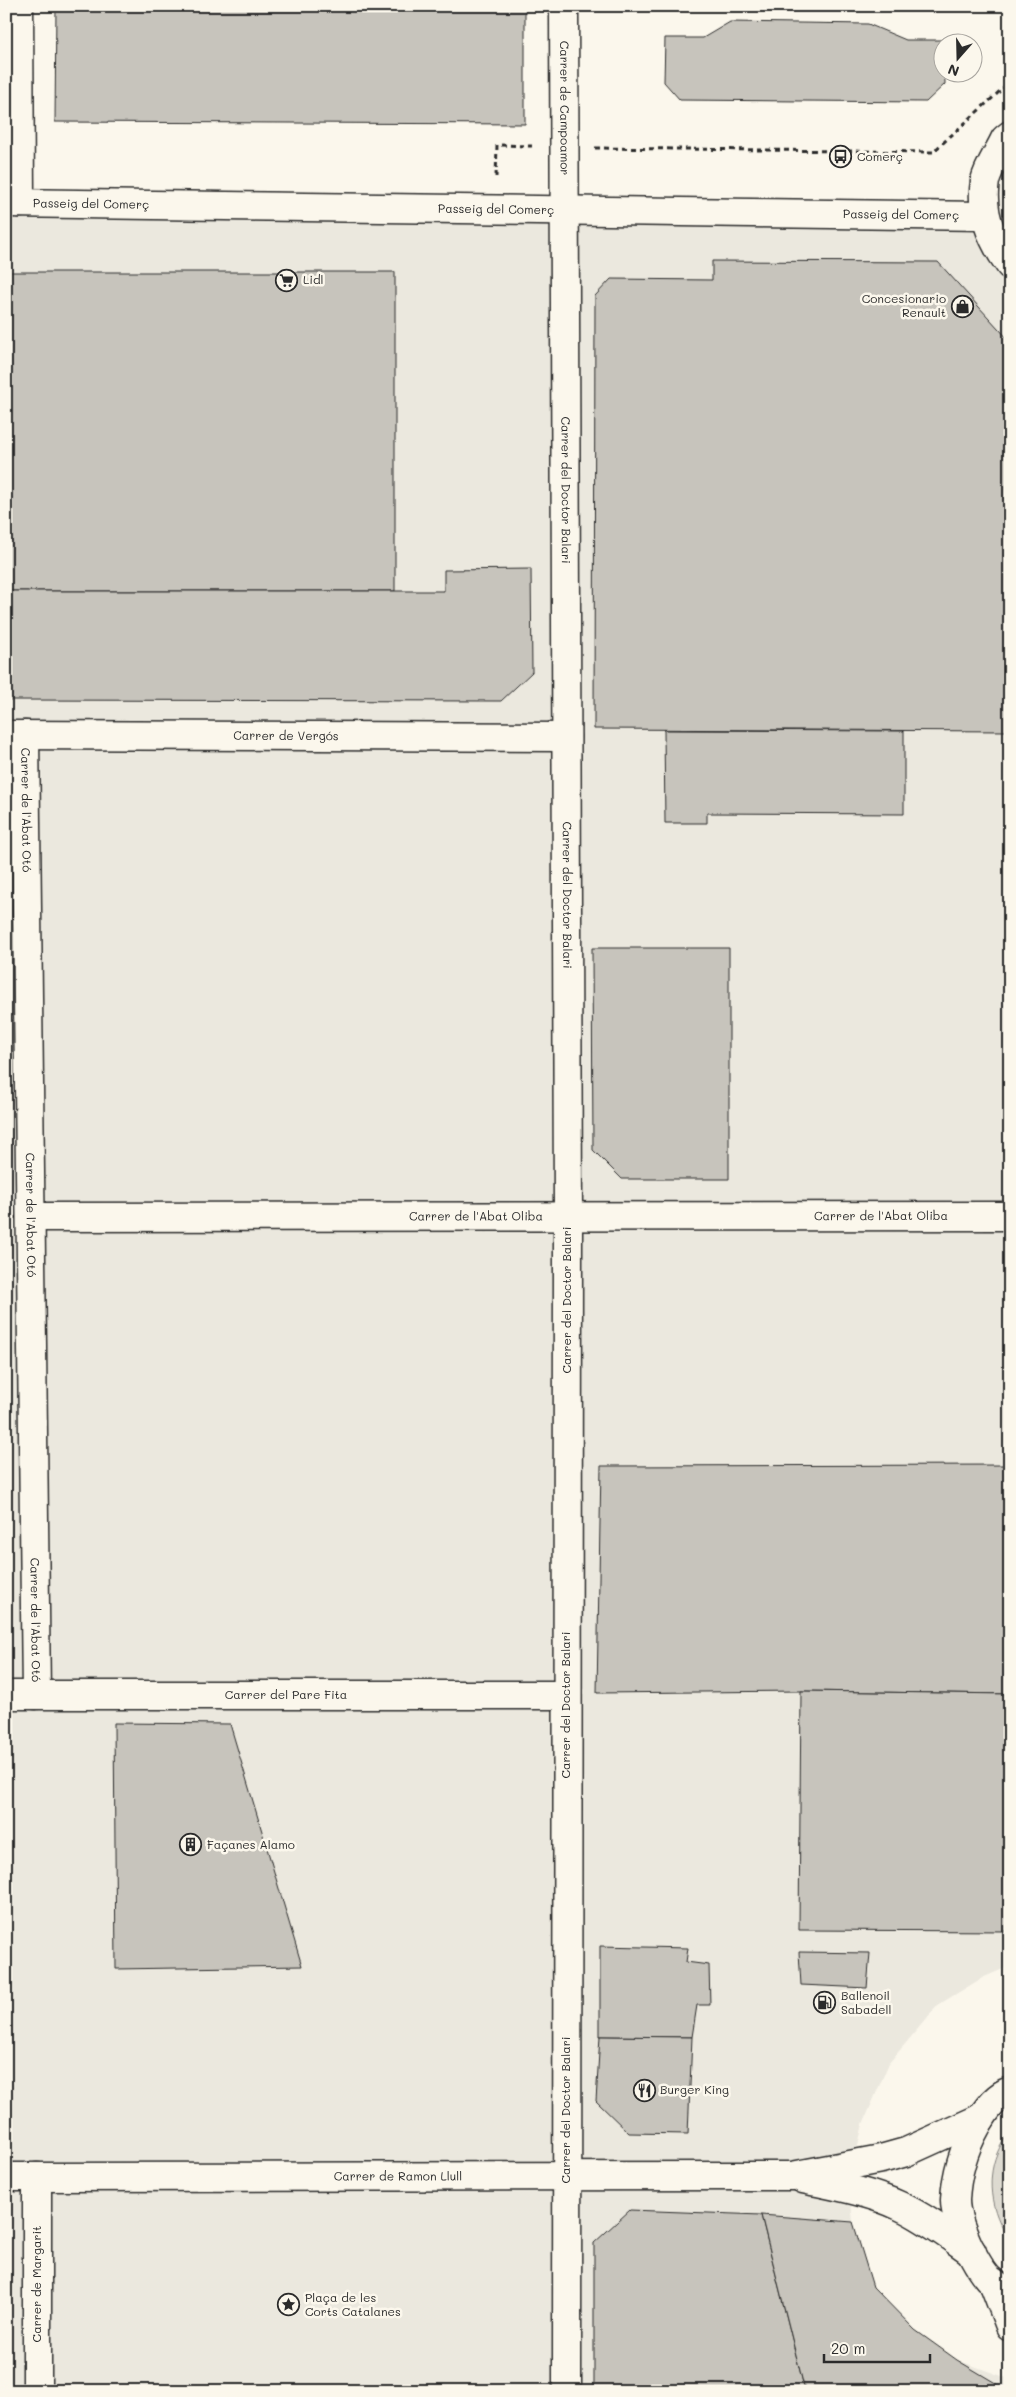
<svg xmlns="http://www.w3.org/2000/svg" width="1016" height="2397" viewBox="0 0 1016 2397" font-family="Mali,sans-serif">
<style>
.built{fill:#ebe8de}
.green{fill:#dddad0;stroke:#84827e}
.building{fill:#c7c4bc;stroke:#2b2b2b}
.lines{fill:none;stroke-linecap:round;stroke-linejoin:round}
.street-casing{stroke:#2b2b2b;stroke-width:31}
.secondary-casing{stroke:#2b2b2b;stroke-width:31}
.path{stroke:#2b2b2b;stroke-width:3;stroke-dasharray:5 4;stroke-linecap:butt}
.street{stroke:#fbf7ec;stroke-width:28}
.secondary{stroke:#fbf7ec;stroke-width:28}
.labels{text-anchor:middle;stroke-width:5;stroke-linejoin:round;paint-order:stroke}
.street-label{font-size:12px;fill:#2b2b2b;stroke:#fbf7ec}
.poi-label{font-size:12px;fill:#2b2b2b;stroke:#fbf7ec;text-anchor:start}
</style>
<rect width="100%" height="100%" fill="#fbf7ec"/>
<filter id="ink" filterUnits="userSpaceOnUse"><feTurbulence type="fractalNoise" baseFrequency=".02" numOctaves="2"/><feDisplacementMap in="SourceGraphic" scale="10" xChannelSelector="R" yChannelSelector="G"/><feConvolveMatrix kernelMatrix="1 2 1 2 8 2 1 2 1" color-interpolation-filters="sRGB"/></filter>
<g filter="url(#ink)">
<polygon class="built" points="6,203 985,216 1010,265 1010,1966 982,1978 938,2005 889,2063 863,2124 849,2183 853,2222 873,2287 915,2330 957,2360 1010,2379 1010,2391 6,2391"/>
<path class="green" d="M1010,2132V2239C1005,2235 1003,2229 1000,2223C986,2193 988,2158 1010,2132Z"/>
<g class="building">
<polygon points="56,6 525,6 525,124 55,122"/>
<polygon points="730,22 868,24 906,40 946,40 944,42 945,84 926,102 680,100 664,82 665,38 703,38"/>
<polygon points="712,261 938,262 1009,340 1009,731 594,729 595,296 611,279 712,280"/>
<rect x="6" y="272" width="389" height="319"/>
<polygon points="531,569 532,672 501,701 6,700 6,591 444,591 444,570"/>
<polygon points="664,730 904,731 904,814 707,813 707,823 665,823"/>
<polygon points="592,948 729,948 729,1179 622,1179 593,1150"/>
<polygon points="1010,1465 1010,1694 801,1691 597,1693 601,1466"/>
<polygon points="801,1691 1010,1694 1010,1931 799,1930"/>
<polygon points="114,1723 230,1724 302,1966 116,1969"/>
<polygon points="600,1946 688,1948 686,1962 709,1965 710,2005 697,2005 692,2037 600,2036"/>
<polygon points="799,1952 870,1953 867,1988 801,1985"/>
<polygon points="600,2036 692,2037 688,2134 629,2133 596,2101"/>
<polygon points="630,2210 761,2215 805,2391 594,2391 594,2243"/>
<polygon points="761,2215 853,2222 873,2287 915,2330 957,2360 1009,2391 805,2391"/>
</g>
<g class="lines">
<defs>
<g id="street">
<polyline points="19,6 20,203"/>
<path id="s1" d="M564,6L568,1217L567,2391"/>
<path d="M1010,135L1005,139C999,152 988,168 985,181C980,212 992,241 1010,265"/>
<path id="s2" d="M6,203L985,216"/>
<path id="s3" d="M7,735L566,737"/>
<path id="s4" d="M25,735L36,1695"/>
<path id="s5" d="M32,1217L1010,1216"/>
<path id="s6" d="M6,1695H567"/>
<polyline points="993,2282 1010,2326"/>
<polyline points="37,2391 37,2177"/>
</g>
<g id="secondary">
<path d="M1010,2091C995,2096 983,2114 976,2127C964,2148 956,2175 955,2200C955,2222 976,2268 993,2283C998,2286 1004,2289 1010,2293"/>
<path id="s7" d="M6,2177L792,2176L881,2159L906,2152L981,2118"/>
<path d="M803,2179C835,2186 870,2192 900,2206C926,2218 949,2236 972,2252"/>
</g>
</defs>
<use href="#street" class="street-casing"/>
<use href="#secondary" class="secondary-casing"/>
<g class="path">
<polyline points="595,148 933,152 1010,82"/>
<polyline points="496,177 497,145 532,146"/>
<polyline points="6,238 14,238"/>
</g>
<use href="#street" class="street"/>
<use href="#secondary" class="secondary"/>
</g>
</g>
<defs>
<symbol id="bus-ring" viewBox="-11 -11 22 22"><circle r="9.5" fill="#fbf7ec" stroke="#2b2b2b" stroke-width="1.5"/><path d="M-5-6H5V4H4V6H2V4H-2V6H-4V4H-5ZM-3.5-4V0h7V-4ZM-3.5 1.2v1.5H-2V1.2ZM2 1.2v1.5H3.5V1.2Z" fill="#2b2b2b"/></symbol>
<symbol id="supermarket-ring" viewBox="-11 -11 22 22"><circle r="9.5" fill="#fbf7ec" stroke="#2b2b2b" stroke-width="1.5"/><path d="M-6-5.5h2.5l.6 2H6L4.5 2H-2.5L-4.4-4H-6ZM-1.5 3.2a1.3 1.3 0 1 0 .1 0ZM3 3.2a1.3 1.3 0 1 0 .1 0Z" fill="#2b2b2b"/></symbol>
<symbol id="shop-ring" viewBox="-11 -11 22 22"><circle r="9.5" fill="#fbf7ec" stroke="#2b2b2b" stroke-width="1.5"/><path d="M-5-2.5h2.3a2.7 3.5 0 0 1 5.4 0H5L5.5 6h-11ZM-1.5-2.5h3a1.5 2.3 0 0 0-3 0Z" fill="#2b2b2b"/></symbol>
<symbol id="building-ring" viewBox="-11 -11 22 22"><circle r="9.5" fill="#fbf7ec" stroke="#2b2b2b" stroke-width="1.5"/><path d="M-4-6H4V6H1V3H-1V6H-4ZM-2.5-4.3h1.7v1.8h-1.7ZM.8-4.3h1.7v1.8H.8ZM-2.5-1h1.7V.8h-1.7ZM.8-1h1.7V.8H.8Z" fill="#2b2b2b"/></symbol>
<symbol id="fuel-ring" viewBox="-11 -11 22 22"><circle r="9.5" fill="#fbf7ec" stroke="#2b2b2b" stroke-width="1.5"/><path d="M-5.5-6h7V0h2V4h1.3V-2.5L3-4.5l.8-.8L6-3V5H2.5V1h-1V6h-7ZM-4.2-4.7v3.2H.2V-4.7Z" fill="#2b2b2b"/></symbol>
<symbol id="restaurant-ring" viewBox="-11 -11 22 22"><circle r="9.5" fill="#fbf7ec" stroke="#2b2b2b" stroke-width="1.5"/><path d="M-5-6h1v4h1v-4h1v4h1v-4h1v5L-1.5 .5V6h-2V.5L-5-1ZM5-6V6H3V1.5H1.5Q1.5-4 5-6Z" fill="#2b2b2b"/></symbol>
<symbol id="sight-ring" viewBox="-11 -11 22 22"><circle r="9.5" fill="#fbf7ec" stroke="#2b2b2b" stroke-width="1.5"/><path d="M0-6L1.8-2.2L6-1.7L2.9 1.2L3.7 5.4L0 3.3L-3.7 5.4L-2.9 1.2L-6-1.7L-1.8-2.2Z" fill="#2b2b2b"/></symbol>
</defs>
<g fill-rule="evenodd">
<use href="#bus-ring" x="828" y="144" width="25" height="25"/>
<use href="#supermarket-ring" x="274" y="268" width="25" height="25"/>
<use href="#shop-ring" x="950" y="294" width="25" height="25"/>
<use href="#building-ring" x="178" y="1832" width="25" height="25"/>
<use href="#fuel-ring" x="812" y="1990" width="25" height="25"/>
<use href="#restaurant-ring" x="632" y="2078" width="25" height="25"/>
<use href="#sight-ring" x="276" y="2292" width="25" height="25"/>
</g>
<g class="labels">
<g class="street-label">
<text dy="4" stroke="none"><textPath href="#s1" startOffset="102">Carrer de Campoamor</textPath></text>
<text dy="4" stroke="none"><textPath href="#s2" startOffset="85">Passeig del Comerç</textPath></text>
<text dy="4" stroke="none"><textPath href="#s2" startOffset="490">Passeig del Comerç</textPath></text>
<text dy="4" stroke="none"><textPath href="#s2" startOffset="895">Passeig del Comerç</textPath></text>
<text dy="4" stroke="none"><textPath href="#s1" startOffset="484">Carrer del Doctor Balari</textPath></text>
<text dy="4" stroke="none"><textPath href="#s3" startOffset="279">Carrer de Vergós</textPath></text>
<text dy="4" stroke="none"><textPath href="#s4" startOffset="75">Carrer de l'Abat Otó</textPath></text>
<text dy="4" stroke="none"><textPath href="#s1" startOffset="889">Carrer del Doctor Balari</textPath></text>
<text dy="4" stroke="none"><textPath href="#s4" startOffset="480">Carrer de l'Abat Otó</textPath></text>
<text dy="4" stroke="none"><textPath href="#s5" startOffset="849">Carrer de l'Abat Oliba</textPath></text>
<text dy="4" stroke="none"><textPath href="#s5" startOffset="444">Carrer de l'Abat Oliba</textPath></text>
<text transform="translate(567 1300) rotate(-90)" y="4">Carrer del Doctor Balari</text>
<text dy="4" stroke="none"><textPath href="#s4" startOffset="885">Carrer de l'Abat Otó</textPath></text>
<text dy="4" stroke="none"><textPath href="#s6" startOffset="280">Carrer del Pare Fita</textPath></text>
<text transform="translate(566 1705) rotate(-90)" y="4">Carrer del Doctor Balari</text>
<text transform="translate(566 2110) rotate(-90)" y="4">Carrer del Doctor Balari</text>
<text dy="4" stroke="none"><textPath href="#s7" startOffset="392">Carrer de Ramon Llull</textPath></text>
<text transform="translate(37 2284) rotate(-90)" y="4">Carrer de Margarit</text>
</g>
<g class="poi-label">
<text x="857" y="161">Comerç</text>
<text x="303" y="284">Lidl</text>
<text x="946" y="303" text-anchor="end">Concesionario<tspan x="946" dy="14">Renault</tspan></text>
<text x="207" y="1849">Façanes Alamo</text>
<text x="841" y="2000">Ballenoil<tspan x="841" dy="14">Sabadell</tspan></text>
<text x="660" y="2094">Burger King</text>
<text x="305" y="2302">Plaça de les<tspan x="305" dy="14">Corts Catalanes</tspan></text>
</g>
</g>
<rect width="1016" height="2397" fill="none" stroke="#fbf7ec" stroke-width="25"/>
<rect x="12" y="12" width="991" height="2372" fill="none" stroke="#2b2b2b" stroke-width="2" filter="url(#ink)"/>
<g transform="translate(958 58) rotate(200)"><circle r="24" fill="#fbf7ec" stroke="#a8a59f"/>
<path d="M0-4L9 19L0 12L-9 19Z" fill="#2b2b2b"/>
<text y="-8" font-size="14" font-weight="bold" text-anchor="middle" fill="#2b2b2b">N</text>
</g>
<path d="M824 2354v8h106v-8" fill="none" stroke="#2b2b2b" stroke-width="2.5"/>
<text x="831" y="2354" font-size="15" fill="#2b2b2b" stroke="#fbf7ec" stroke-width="4" paint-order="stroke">20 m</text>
</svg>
